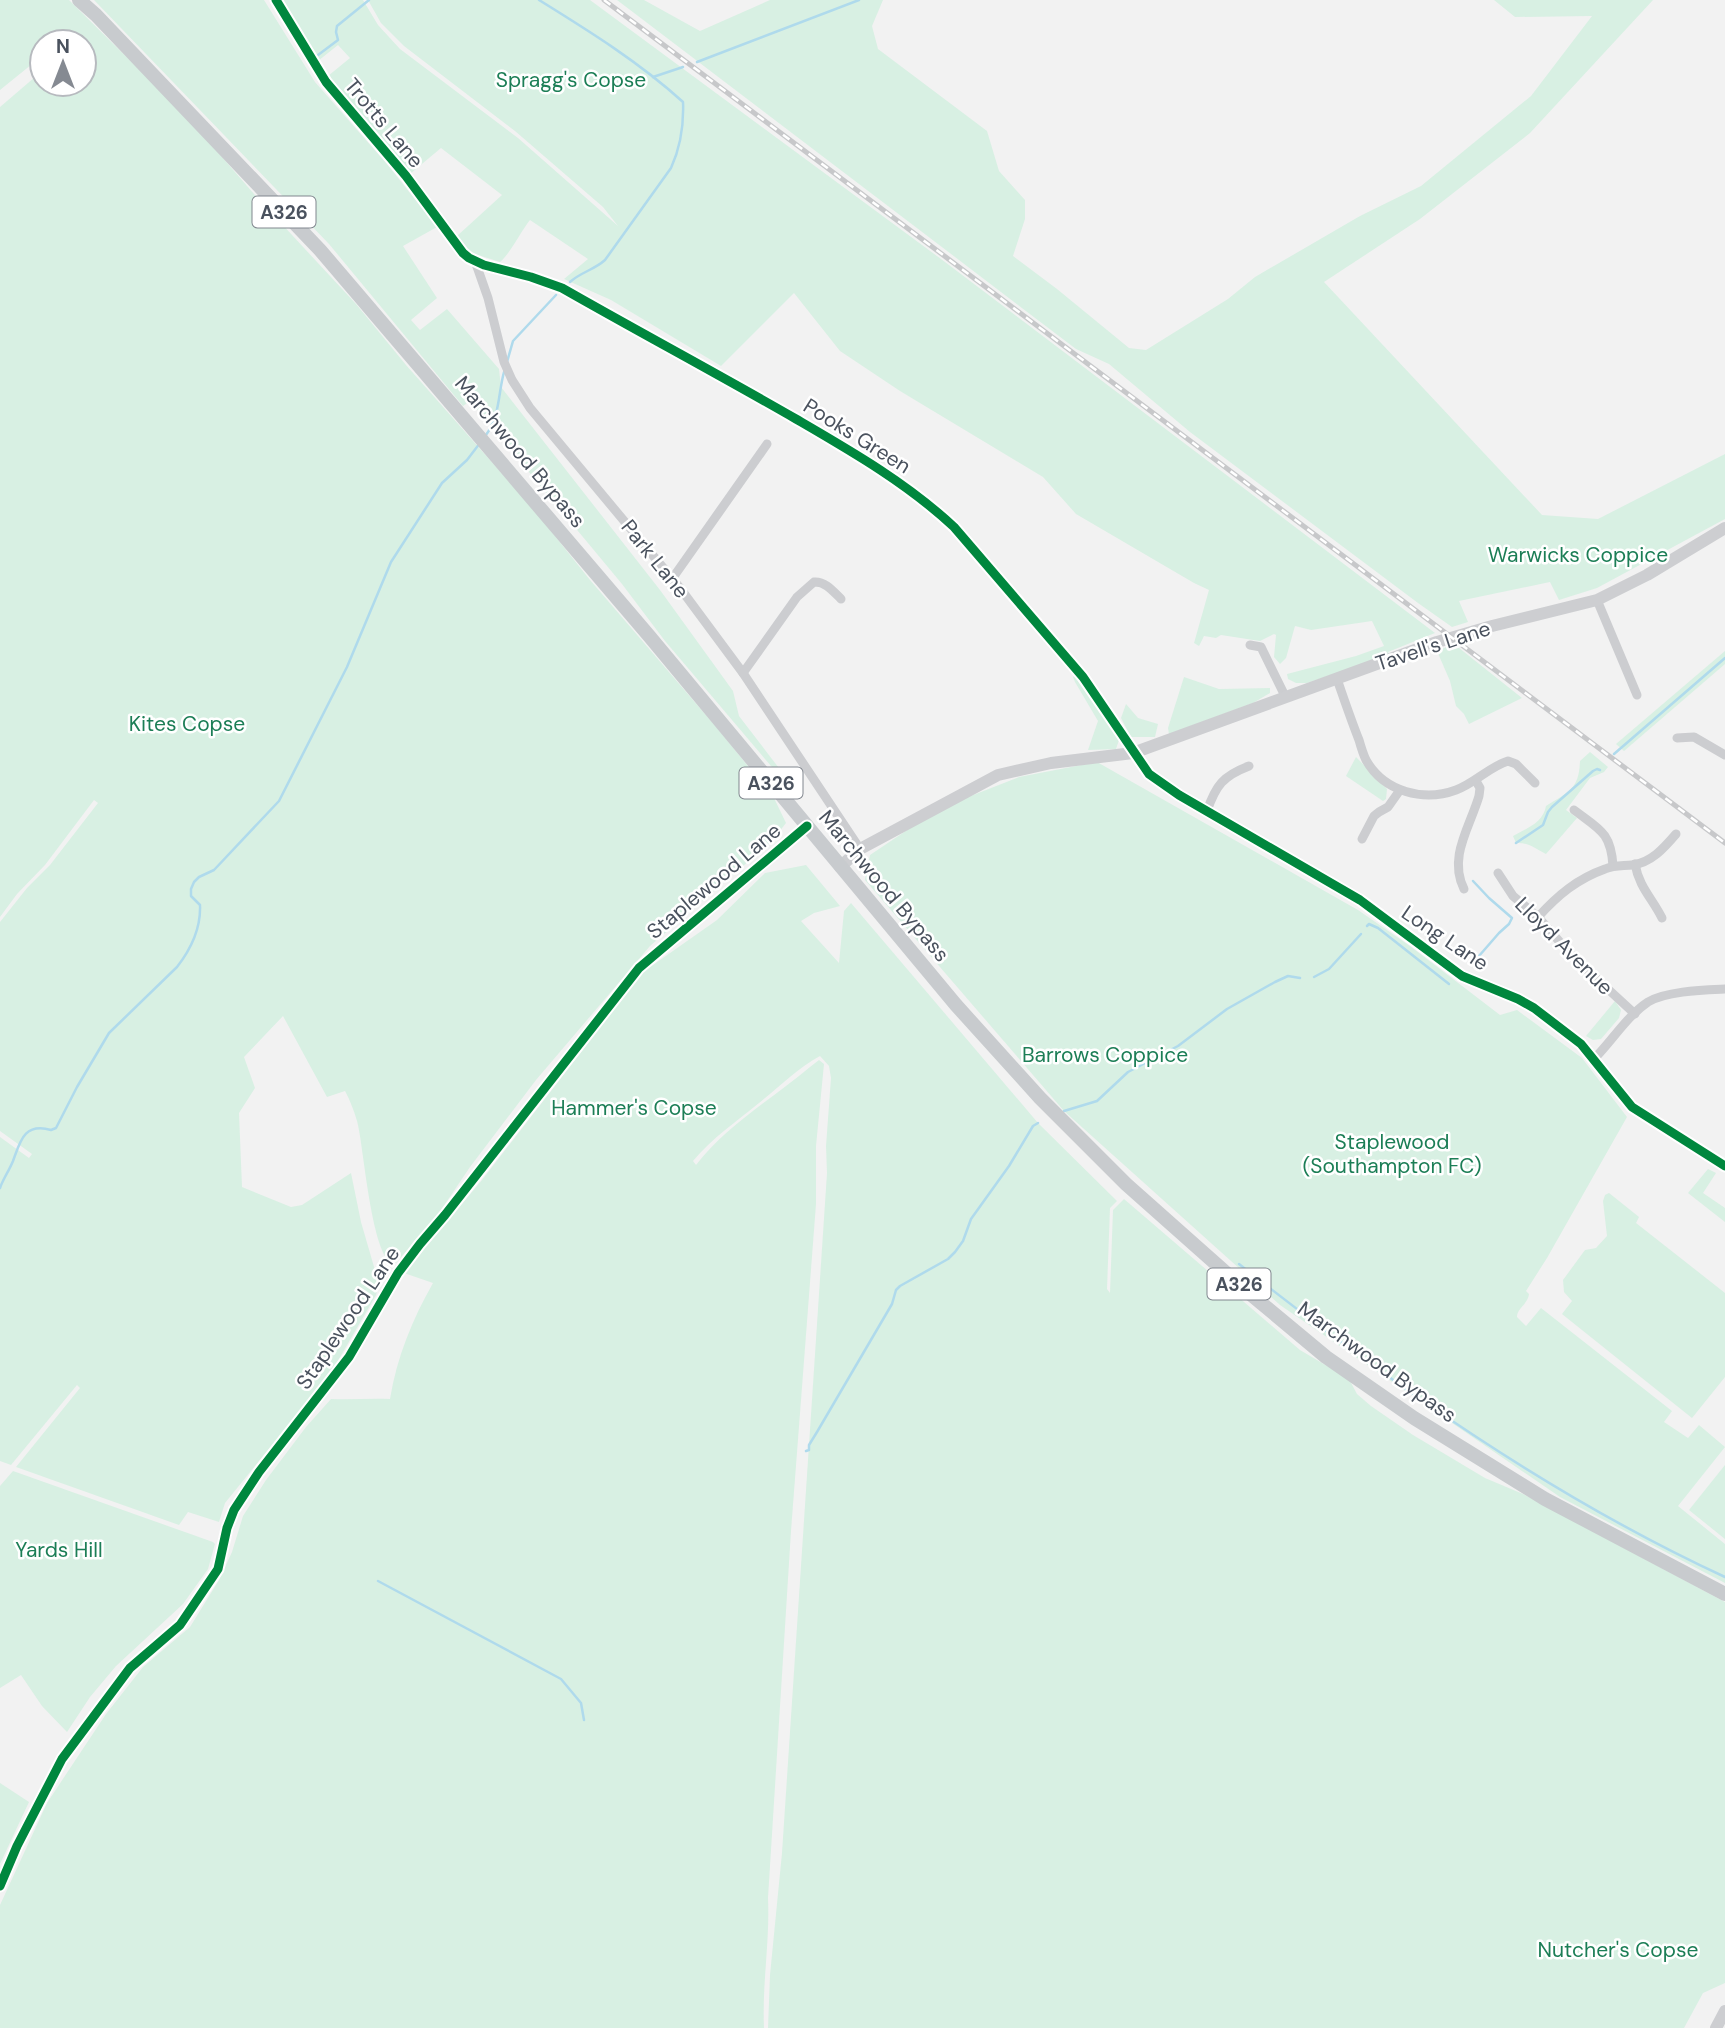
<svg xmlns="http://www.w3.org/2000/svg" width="1725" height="2028" viewBox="0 0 1725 2028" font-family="'DM Sans',sans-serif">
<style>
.green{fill:#d8f0e3}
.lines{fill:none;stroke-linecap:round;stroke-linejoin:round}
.stream{stroke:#afdaec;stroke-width:2.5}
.street{stroke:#cccdd0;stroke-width:9}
.secondary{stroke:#cdced1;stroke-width:12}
.primary{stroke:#c8cbce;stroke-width:14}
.rail-casing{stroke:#c7c8ca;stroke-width:5}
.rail{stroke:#fff;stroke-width:2.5;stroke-dasharray:8;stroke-linecap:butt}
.cycleway-casing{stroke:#fff;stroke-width:13}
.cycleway{stroke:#00873e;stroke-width:9}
.labels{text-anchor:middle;stroke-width:5;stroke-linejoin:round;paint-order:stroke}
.shield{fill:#fff;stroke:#80868e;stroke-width:2}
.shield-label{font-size:19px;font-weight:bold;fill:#4a525e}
.park-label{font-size:21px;fill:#1c7e56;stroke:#fff}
.street-label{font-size:21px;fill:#4a525e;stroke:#fff}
</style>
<rect width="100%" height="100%" fill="#f2f2f2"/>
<g class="green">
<path d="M0,0H69L190,120L254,194L356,304L406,365L535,511L590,580L717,728L774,798L786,823L772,841L650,946L536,1080L470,1167L435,1219L394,1265C371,1258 364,1146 357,1121C354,1111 350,1100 345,1091L327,1097L283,1016L244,1057L255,1088L239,1113L242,1187L291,1207L302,1205L351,1173L361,1222L379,1284L376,1295L332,1371L225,1503L219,1522L188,1512L179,1525L16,1467L80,1388L77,1385L11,1465L0,1461V1137L29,1158L32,1154L0,1131V922L27,888L50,865L98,803L94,800L45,865L17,894L0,917V107L42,71V84H84V42H77L79,40L71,33L60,42H42V56L0,90Z"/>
<polygon points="94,0 264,0 315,82 387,164 437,227 403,246 437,298 411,320 420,330 447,309 499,369 501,387 660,590 733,691 739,716 785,776 771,766 665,641 622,584 470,401 463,406 329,244"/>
<path d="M283,0H363L378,25L400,49L518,138L618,226L603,207L515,131L404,46L381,23L368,0H590L941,259L1435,633L1388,652L1390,655L1307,683H1296L1288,679L1287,674L1356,656L1384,646L1372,621L1311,630L1295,626L1286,658L1280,664L1274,657L1276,635L1274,634L1260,641L1221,635L1216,638L1204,636L1199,646L1194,643L1209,590L1194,583L1076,514L1043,477L900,391L840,351L794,293L721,366L611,300L564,279L588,259L530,220C521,231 510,254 500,262L472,253L457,236L502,195L441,148L410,174L328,76L350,58L338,45L318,61Z"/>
<polygon points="617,0 644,0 700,31 770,0 883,0 872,26 878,49 987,131 999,171 1025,200 1025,219 1013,256 1057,289 1129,348 1146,350 1228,299 1255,277 1360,216 1421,186 1531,96 1592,16 1515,17 1494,0 1653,0 1530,133 1420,219 1324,282 1542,515 1598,519 1725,454 1725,519 1597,588 1559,600 1550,582 1459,601 1468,622 1452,627 1418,603 1190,432 1109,364 1076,349"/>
<polygon points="1454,644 1522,698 1469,724 1464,714 1456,706 1450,681 1437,651"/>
<polygon points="1725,651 1725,664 1624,751 1616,744"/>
<polygon points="1076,674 1118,736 1119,740 1116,749 1088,750 1098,721 1075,682 1073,677"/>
<polygon points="1184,677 1219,689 1270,688 1270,693 1253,703 1169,734 1168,728"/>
<polygon points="1126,704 1138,718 1158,724 1155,737 1131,737 1121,718"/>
<path d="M1590,752L1608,767L1604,772L1590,778L1566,810L1577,818L1546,854C1536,849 1528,842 1516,843L1513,836C1527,828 1543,823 1546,806C1568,792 1579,790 1580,761Z"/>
<polygon points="1356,757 1387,789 1386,799 1383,801 1346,776"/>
<path d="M1097,762L1358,910L1410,946L1500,1015L1517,1010L1582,1058L1627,1117L1547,1258L1526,1291L1529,1294C1528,1304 1517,1308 1517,1317L1526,1326L1541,1308L1672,1411L1664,1422L1688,1438L1699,1425L1725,1447L1678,1506L1725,1544V1583L1560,1497L1280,1305L1064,1111L865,880L870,855L940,808L1019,777Z"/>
<path d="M806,865L840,906L814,913L801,921L839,963L844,911L851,903L1038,1123L1117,1201L1110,1208L1107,1289L1110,1293L1113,1210L1124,1199L1300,1350L1349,1379L1357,1394L1371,1406L1413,1435L1485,1478L1523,1494L1725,1602V1983L1703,1993L1684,2028H768L770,1975L782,1853L827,1173L826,1146L831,1078L829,1066L820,1056C798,1068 779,1087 759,1103C736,1122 712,1138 693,1161L696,1165C727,1125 772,1099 810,1067L819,1060L824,1064L816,1146V1204L791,1531L768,1898C770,1941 762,1984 764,2028H0V1905L47,1803L106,1714L143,1667L190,1627L219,1580L232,1552L243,1516L266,1480L306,1427L331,1399C351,1400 370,1398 390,1399C397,1357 412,1320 433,1283L404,1273L482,1180L643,972L717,920L765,873Z"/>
<polygon points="1615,1001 1621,1010 1619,1018 1601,1039 1593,1040 1586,1036"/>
<polygon points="1708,1169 1716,1173 1703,1193 1725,1208 1725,1222 1688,1193"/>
<polygon points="1609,1193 1639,1217 1636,1223 1725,1293 1725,1377 1692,1418 1562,1314 1572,1301 1564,1292 1563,1280 1585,1250 1596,1248 1607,1236 1603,1201 1605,1195"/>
<polygon points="1725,1465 1725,1539 1689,1510"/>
<polygon points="13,1471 213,1542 215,1544 208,1569 183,1604 116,1666 90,1697 67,1732 42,1706 21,1675 0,1688 0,1486"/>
<polygon points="0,1783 29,1802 0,1864"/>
</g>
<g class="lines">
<g class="stream">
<path d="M539,0C589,31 639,62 683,102C684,126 681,146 671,168L605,260C594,270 581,272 570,282"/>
<polyline points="318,55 338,40 336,32 337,26 369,0"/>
<polyline points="697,62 859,0"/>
<polyline points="653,77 683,67"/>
<polyline points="507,362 513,341 556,295"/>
<path d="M486,435C500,416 498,394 504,372"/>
<polyline points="1614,754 1725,658"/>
<polyline points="1516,843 1543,825 1548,812 1552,807 1593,771 1597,769 1600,770"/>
<polyline points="1367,926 1369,924 1378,928 1449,984"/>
<polyline points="1472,964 1499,933 1509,924 1512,918 1489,898 1473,881"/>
<polyline points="1314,977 1329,969 1361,934"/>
<polyline points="1064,1111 1097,1101 1128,1072 1178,1046 1227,1009 1275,982 1288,976 1300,978"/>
<path d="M0,1188C3,1179 9,1171 13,1161C20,1142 24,1122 51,1130L56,1128L77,1087L109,1033L177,967C191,949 201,928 200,905L191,896V889L194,882L199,877L214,870L279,801L347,667L391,562L442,483L467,460L480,443"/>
<path d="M1239,1264C1390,1383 1550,1496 1725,1577"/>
<polyline points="806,1451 809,1450 809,1445 817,1432 892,1304 896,1290 900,1286 948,1259 955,1252 963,1241 971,1219 1009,1166 1033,1126 1038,1123"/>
<polyline points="378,1581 561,1679 581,1703 584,1720"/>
</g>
<g class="street">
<path d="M276,0L326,82L406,176L463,253L469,258L484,265L531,277L562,288C639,332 718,374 796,419C851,451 907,483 954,527L1083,677L1149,774L1179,795L1360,900L1462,976L1518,999L1534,1008L1581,1044L1632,1107L1725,1166"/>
<polyline points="475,261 488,298 504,362 512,380 530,408 680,588 743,673 860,849"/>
<polyline points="672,579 767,444"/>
<polyline points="1597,600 1637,695"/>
<polyline points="1250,645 1261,647 1285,696"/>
<path d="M743,673L797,597L814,582C825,581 833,591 841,599"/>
<path d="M1337,679C1344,699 1351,720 1359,740C1361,747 1363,754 1366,760C1384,792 1424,802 1456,790C1475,783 1489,767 1508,761L1516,764L1535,783"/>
<polyline points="1677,738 1694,737 1725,755"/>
<path d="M1574,810C1599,829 1611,832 1613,866"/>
<path d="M1207,811C1216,785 1223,776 1249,766"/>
<polyline points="1362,839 1374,816 1379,812 1388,807 1400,790"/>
<path d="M1635,864C1639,887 1652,898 1662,918"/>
<polyline points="1498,873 1513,896 1538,917 1572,956 1635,1014"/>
<path d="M1464,889C1448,857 1470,827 1479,796L1480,788L1476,781"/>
<path d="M1538,917C1558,895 1577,879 1605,869C1614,865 1622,866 1632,865C1651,863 1664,848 1676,834"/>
<path d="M1594,1059C1612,1041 1627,1016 1648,1002C1666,991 1704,990 1725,989"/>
</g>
<g class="secondary">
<polyline points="840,867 860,849 998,775 1051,763 1133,753 1437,642 1492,626 1597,600 1647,575 1725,528"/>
<polyline points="0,1886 17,1846 62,1759 130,1668 180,1625 218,1569 227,1528 234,1510 259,1472 349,1357 398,1273 420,1244 445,1215 639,968 807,826"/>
<polyline points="1716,2028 1725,2011"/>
</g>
<polyline class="primary" points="79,0 96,15 320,250 650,637 956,1005 1040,1098 1126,1184 1242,1287 1326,1357 1414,1418 1545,1499 1725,1594"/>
<defs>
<polyline id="rail" points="604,0 1725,843"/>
</defs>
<use href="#rail" class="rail-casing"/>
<use href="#rail" class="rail"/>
<defs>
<g id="cycleway">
<path d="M276,0L326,82L406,176L463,253L469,258L484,265L531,277L562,288C639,332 718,374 796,419C851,451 907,483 954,527L1083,677L1149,774L1179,795L1360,900L1462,976L1518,999L1534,1008L1581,1044L1632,1107L1725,1166"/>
<polyline points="0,1886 17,1846 62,1759 130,1668 180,1625 218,1569 227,1528 234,1510 259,1472 349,1357 398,1273 420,1244 445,1215 639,968 807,826"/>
</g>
</defs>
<use href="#cycleway" class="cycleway-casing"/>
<use href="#cycleway" class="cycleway"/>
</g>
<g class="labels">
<g class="shield">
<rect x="252.5" y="196.5" width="63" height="31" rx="5"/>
<rect x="739.5" y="767.5" width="63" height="31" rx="5"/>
<rect x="1207.5" y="1268.5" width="63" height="31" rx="5"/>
</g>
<g class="shield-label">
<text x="284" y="219">A326</text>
<text x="771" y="790">A326</text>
<text x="1239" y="1291">A326</text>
</g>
<g class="park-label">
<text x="571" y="87">Spragg's Copse</text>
<text x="1578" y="562">Warwicks Coppice</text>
<text x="187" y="731">Kites Copse</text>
<text x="1105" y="1062">Barrows Coppice</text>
<text x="634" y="1115">Hammer's Copse</text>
<text x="1392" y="1149">Staplewood<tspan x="1392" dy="24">(Southampton FC)</tspan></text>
<text x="59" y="1557">Yards Hill</text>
<text x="1618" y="1957">Nutcher's Copse</text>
</g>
<g class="street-label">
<text transform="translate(384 123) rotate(50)" y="7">Trotts Lane</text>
<text transform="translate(857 436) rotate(32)" y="7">Pooks Green</text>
<text transform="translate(520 452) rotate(50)" y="7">Marchwood Bypass</text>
<text transform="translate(655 559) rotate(51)" y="7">Park Lane</text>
<text transform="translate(1433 646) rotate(-18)" y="7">Tavell's Lane</text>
<text transform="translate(714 881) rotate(-40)" y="7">Staplewood Lane</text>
<text transform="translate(884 886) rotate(50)" y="7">Marchwood Bypass</text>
<text transform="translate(1445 938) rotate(34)" y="7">Long Lane</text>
<text transform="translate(1564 946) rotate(45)" y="7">Lloyd Avenue</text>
<text transform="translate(348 1318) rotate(-56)" y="7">Staplewood Lane</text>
<text transform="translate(1377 1362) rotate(36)" y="7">Marchwood Bypass</text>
</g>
</g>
<g transform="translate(63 63)"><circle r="33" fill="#ffffff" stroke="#b7babf" stroke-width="2"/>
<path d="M0-5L12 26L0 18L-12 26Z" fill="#858a92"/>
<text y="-10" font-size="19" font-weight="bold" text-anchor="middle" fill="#4a525e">N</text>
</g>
</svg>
